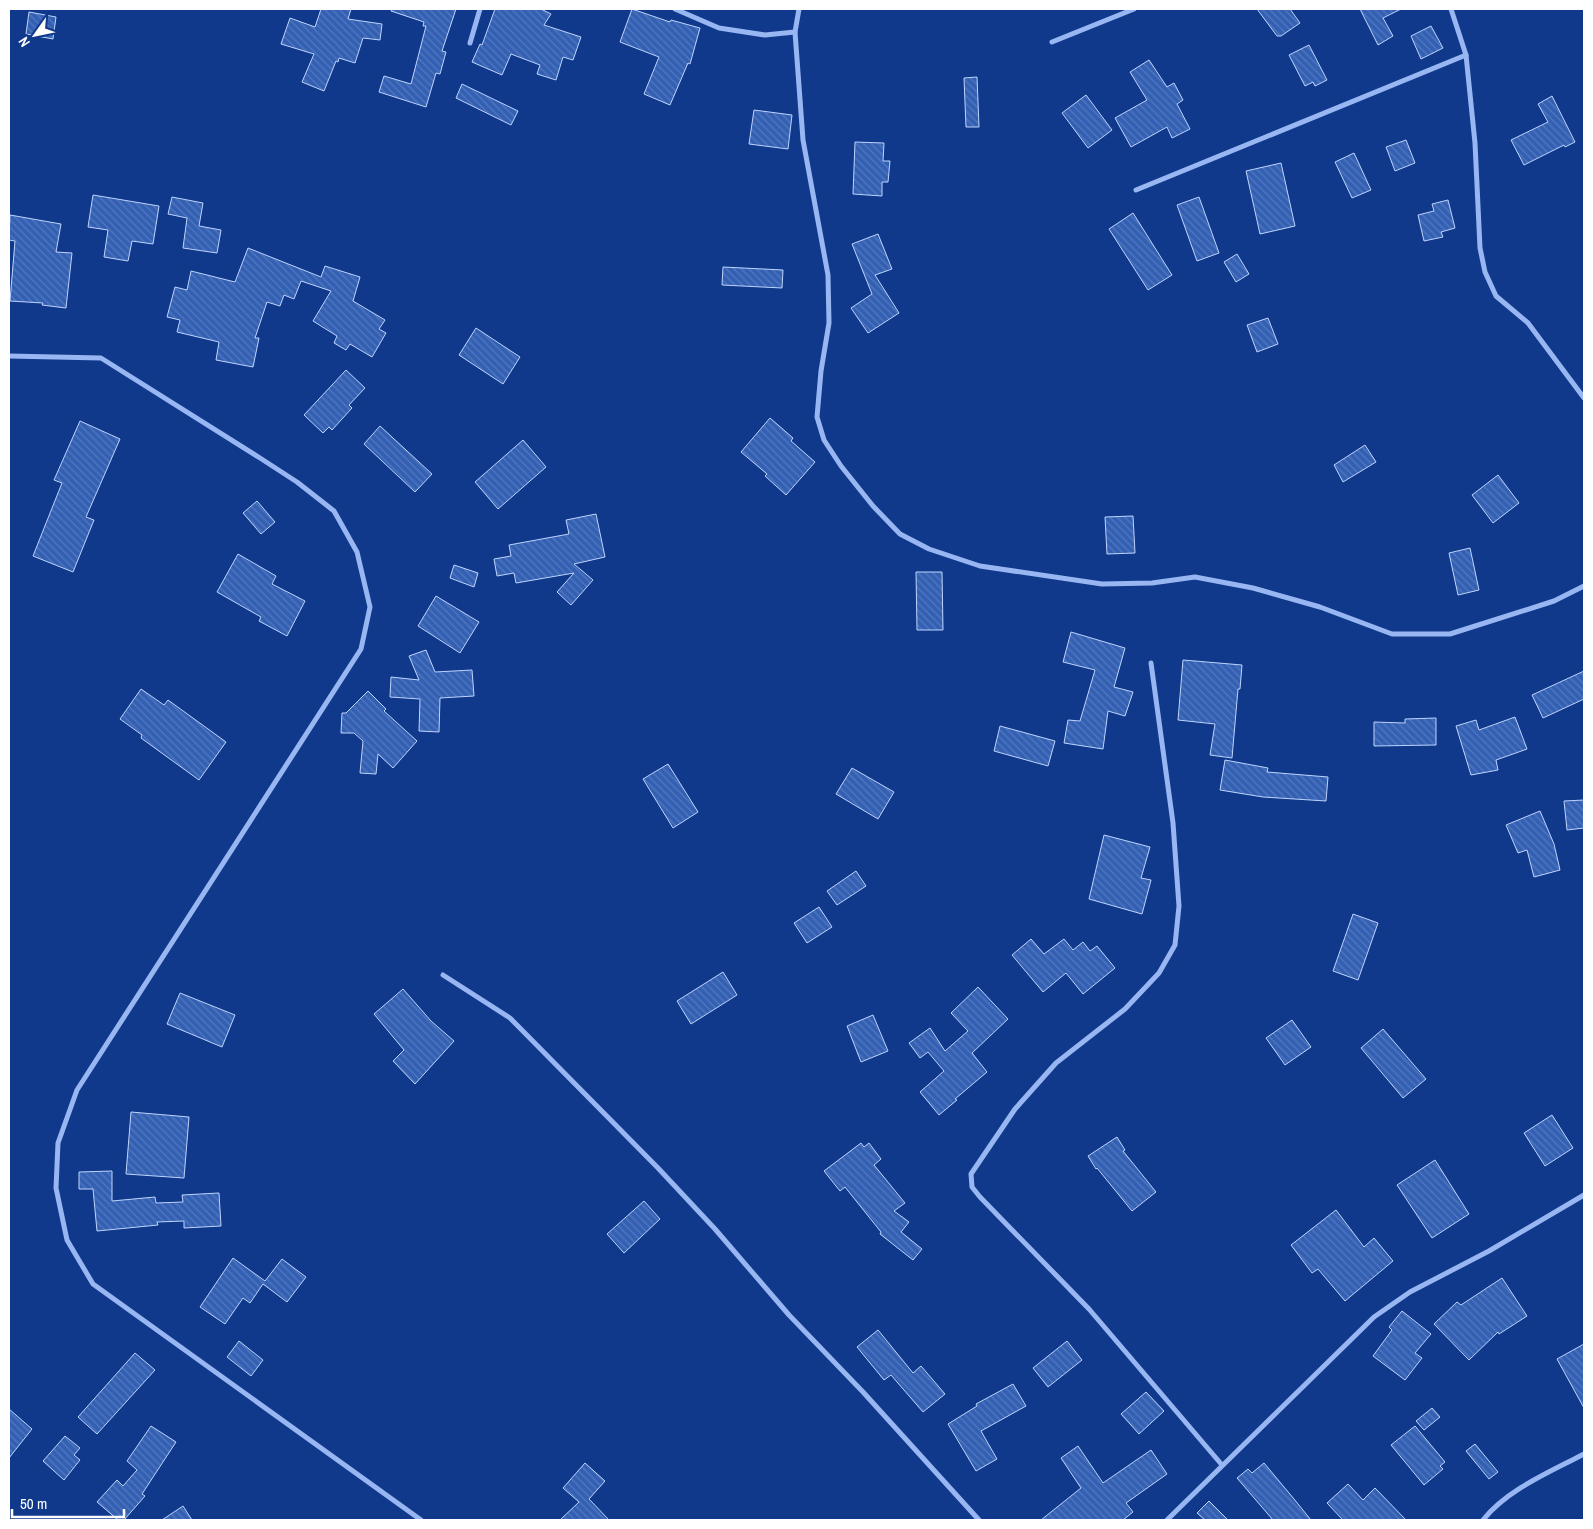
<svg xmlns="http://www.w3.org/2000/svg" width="1593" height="1529" viewBox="0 0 1593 1529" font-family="'Archivo Narrow',sans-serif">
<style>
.building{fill:url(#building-back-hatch);stroke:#bed4fd}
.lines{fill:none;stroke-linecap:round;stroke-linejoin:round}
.minor{stroke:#97b6f2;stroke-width:5}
</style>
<defs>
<pattern id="building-back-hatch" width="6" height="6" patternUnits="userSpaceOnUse" patternTransform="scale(1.25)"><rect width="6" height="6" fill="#3460b3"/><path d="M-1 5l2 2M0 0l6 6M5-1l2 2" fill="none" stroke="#5278be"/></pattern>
</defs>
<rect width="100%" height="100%" fill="#10398b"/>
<g class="building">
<polygon points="321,9 351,9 348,19 382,24 380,40 363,38 355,63 339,58 338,62 336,61 324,91 302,82 314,54 281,44 290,18 315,27"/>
<polygon points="392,9 456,9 442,51 446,52 440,74 436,73 426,107 379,92 384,76 411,84 426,26 423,26 424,22 391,11"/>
<polygon points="495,9 541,9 551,14 544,25 581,37 573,60 563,57 556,80 537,74 540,65 511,54 502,75 472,62 480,44 482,45"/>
<polygon points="632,9 670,22 671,20 700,28 690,64 688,63 670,105 644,94 659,57 620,42"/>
<polygon points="1257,9 1290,9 1300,23 1281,36 1277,36"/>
<polygon points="1360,9 1401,9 1383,18 1393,36 1378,45"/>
<polygon points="29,12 56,17 53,39 26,34"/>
<polygon points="1431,26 1443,48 1421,59 1411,36"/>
<polygon points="1309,45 1327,80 1315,86 1313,82 1305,86 1289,55"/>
<polygon points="1149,60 1167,87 1174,83 1183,100 1177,104 1190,129 1172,138 1167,127 1131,147 1115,118 1147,100 1130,72"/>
<polygon points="977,77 979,127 966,127 964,78"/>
<polygon points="462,84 518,111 511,125 456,98"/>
<polygon points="1086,95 1112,130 1088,148 1062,113"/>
<polygon points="1552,96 1575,142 1565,147 1564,145 1524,165 1511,140 1548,122 1538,104"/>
<polygon points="754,110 792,115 788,149 749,144"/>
<polygon points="1406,140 1415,163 1395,171 1386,147"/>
<polygon points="855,142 884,143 883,161 890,161 888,182 882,182 882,196 853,194"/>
<polygon points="1354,153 1371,190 1352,198 1335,162"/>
<polygon points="1281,163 1295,226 1260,234 1246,171"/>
<polygon points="93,195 159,206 153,244 132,241 128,261 104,257 108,230 88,227"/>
<polygon points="172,197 203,203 199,226 221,230 217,253 183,248 187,218 168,214"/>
<polygon points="1199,197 1219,253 1197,261 1177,205"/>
<polygon points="1448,200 1455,228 1441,232 1443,237 1424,241 1418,215 1434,211 1432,204"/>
<polygon points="1133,213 1172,275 1148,290 1109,229"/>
<polygon points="10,215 61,224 56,252 72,253 66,308 42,305 43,303 10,301 15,241 9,240"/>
<polygon points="878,234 892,269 875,275 899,313 868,333 851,308 872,294 852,244"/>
<polygon points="248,248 321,277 325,266 360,277 353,301 385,320 379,329 386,333 372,357 350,344 346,350 334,343 337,336 313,321 331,291 301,281 294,299 284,295 280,306 267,302 255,338 259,338 253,367 216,360 219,342 177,332 180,320 167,317 175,287 187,290 191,271 235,282"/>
<polygon points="1237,254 1249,274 1236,282 1224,262"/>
<polygon points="723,267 783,270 782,288 722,285"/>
<polygon points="1268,318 1278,344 1257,352 1247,325"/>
<polygon points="476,328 520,357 503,384 459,355"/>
<polygon points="346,370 365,388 349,405 352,408 332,430 329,427 323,433 304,415"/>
<polygon points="770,418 793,438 791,441 815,462 786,495 765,476 767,474 741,452"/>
<polygon points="80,421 120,439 86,517 94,520 73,572 33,556 62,483 54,480"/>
<polygon points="380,426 432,474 415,492 364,444"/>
<polygon points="523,440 546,467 498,509 475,482"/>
<polygon points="1365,445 1376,462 1343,482 1334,465"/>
<polygon points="1498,475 1519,503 1493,523 1472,495"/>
<polygon points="257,501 275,522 261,534 243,513"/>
<polygon points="596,514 605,557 574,564 593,580 571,605 557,592 574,573 516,583 514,573 497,576 494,559 511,556 509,545 569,534 566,520"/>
<polygon points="1133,516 1135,553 1107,554 1105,517"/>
<polygon points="1470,548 1479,590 1458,595 1449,553"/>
<polygon points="238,554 276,576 272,584 305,601 287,636 259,621 261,617 217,592"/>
<polygon points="454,565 478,573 474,587 450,578"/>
<polygon points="916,572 942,572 943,630 917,630"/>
<polygon points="436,596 479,622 460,653 418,626"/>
<polygon points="1071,632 1125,648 1114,687 1133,692 1125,716 1108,711 1103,749 1064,743 1068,720 1080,721 1095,670 1063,662"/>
<polygon points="426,650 435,672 472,670 474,696 440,698 439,732 419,731 420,699 390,697 391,677 419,680 409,656"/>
<polygon points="1183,660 1242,665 1240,689 1238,689 1232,758 1210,755 1215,724 1178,720"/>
<polygon points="1584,671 1584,699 1543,718 1532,695"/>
<polygon points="141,689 164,705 168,700 226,742 199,780 141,738 142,735 120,719"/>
<polygon points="368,691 386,709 384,711 417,741 393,768 378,754 376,774 360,773 363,741 354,733 341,733 342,713 346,713"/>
<polygon points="1515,717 1527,749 1496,760 1498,770 1471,775 1456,726 1476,720 1479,730"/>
<polygon points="1436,718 1436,745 1374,746 1374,722 1405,723 1405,719"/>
<polygon points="1000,726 1055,741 1048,766 994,751"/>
<polygon points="1225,760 1268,768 1267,772 1328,777 1326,801 1263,797 1220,790"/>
<polygon points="668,764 698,812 673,828 643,779"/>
<polygon points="852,768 894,792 878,819 836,794"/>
<polygon points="1584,800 1584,828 1567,830 1564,801"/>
<polygon points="1540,811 1554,844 1560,870 1534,877 1527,850 1518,853 1506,825"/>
<polygon points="1104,835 1150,847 1141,878 1151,880 1142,914 1089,899"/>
<polygon points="856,871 866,886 837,905 827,891"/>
<polygon points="819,907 832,927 807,943 794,923"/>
<polygon points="1353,914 1378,923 1358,980 1333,971"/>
<polygon points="1031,939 1044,954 1064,939 1073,950 1083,942 1090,951 1097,946 1115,968 1083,994 1066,973 1043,992 1012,955"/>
<polygon points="723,972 737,995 691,1024 677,1001"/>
<polygon points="978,987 1008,1019 972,1053 987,1072 955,1099 957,1100 939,1115 920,1092 944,1071 928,1052 920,1058 909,1043 930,1028 945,1051 968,1031 951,1013"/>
<polygon points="403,989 431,1021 454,1041 415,1084 393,1061 404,1050 374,1014"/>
<polygon points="180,993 235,1015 222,1047 167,1024"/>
<polygon points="873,1015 888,1051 861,1062 847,1026"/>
<polygon points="1292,1020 1311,1047 1285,1065 1266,1038"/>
<polygon points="1383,1029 1426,1079 1403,1098 1361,1048"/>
<polygon points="131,1112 189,1117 184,1178 126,1174"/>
<polygon points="1552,1115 1573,1148 1545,1166 1524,1133"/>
<polygon points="1117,1137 1125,1150 1123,1151 1156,1192 1132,1211 1097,1168 1096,1169 1088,1156"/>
<polygon points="861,1143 864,1147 869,1143 881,1159 874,1165 905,1203 894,1211 909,1222 901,1232 922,1249 913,1260 880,1234 881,1232 845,1187 840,1191 824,1171"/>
<polygon points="1435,1160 1469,1214 1432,1238 1397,1185"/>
<polygon points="112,1171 112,1201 155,1197 156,1203 183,1202 182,1195 219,1193 221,1226 184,1228 184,1221 157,1222 158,1225 97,1231 93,1189 79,1189 79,1172"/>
<polygon points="644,1201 660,1219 624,1253 607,1234"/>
<polygon points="1336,1210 1364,1247 1374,1238 1393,1261 1345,1301 1318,1269 1312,1273 1291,1245"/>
<polygon points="233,1258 265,1281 282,1259 306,1277 287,1302 263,1284 250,1303 243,1298 225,1324 200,1307"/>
<polygon points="1502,1278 1527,1316 1499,1334 1498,1332 1469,1360 1434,1324 1457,1302 1461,1305"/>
<polygon points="1402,1311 1431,1334 1415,1353 1422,1358 1405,1380 1373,1356 1392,1330 1389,1327"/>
<polygon points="878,1330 913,1373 921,1366 945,1394 923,1412 891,1375 884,1380 857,1347"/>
<polygon points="239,1341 263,1360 251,1376 227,1357"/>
<polygon points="1067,1341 1082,1360 1048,1387 1033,1368"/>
<polygon points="1584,1344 1584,1408 1557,1359"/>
<polygon points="135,1353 155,1370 97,1434 78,1417"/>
<polygon points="1013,1384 1026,1406 981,1431 997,1459 976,1471 948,1424 977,1406 976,1404"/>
<polygon points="1146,1392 1164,1411 1139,1434 1121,1414"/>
<polygon points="1432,1408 1440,1417 1424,1430 1416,1421"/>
<polygon points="9,1409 32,1429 9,1458"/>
<polygon points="151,1426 176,1442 142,1494 145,1496 124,1520 118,1520 97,1502 117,1480 123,1486 137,1470 127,1461"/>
<polygon points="1415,1426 1445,1462 1440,1466 1443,1469 1424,1485 1391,1445"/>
<polygon points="65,1436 80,1448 74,1455 80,1460 64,1480 43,1461"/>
<polygon points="1475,1444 1498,1472 1489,1479 1466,1451"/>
<polygon points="1078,1446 1103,1483 1151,1450 1167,1474 1126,1503 1133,1512 1123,1520 1041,1520 1081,1488 1061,1458"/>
<polygon points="585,1463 605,1481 589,1499 609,1520 560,1520 579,1502 563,1488"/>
<polygon points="1264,1463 1294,1499 1311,1520 1273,1520 1237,1478 1248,1469 1252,1473"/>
<polygon points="1348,1484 1363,1500 1375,1488 1406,1520 1343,1520 1327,1503"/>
<polygon points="1209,1501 1228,1520 1205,1520 1197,1513"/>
<polygon points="183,1506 192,1520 162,1520"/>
</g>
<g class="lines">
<g class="minor">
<polyline points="675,9 719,28 765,35 795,32"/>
<polyline points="799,9 795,32 803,140 828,275 829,323 821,371 817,417 824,440 841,466 873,506 900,534 929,549 980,566 1102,584 1152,583 1195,577 1253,588 1320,607 1392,634 1450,634 1554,601 1584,586"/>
<polyline points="1451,9 1466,55 1475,143 1480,248 1485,272 1496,296 1528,323 1584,398"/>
<polyline points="1052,42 1134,9"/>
<polyline points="470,43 480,9"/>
<polyline points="1136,190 1466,55"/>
<polyline points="9,356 101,358 260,458 297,482 334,511 357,552 370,607 361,649 77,1090 58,1143 56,1188 67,1240 93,1284 421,1520"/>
<polyline points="1151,663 1173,823 1179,906 1175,945 1159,973 1125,1009 1056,1063 1015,1109 971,1174 972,1187 980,1197 1089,1309 1222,1465"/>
<polyline points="443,975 510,1018 658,1168 715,1229 789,1315 863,1392 979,1520"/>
<polyline points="1167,1520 1374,1317 1410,1292 1489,1251 1584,1195"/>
<path d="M1483,1520C1508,1489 1550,1472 1584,1454"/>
</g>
</g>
<rect width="1593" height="1529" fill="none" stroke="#ffffff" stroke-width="20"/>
<g transform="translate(35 35) rotate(237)" stroke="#10398b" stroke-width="4" paint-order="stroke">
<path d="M0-4L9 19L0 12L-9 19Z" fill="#ffffff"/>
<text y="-8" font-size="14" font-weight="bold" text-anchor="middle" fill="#ffffff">N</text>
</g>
<path d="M12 1509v8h112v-8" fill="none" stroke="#ffffff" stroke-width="2.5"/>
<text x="20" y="1509" font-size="15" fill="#ffffff" stroke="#10398b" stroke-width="4" paint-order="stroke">50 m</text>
</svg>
